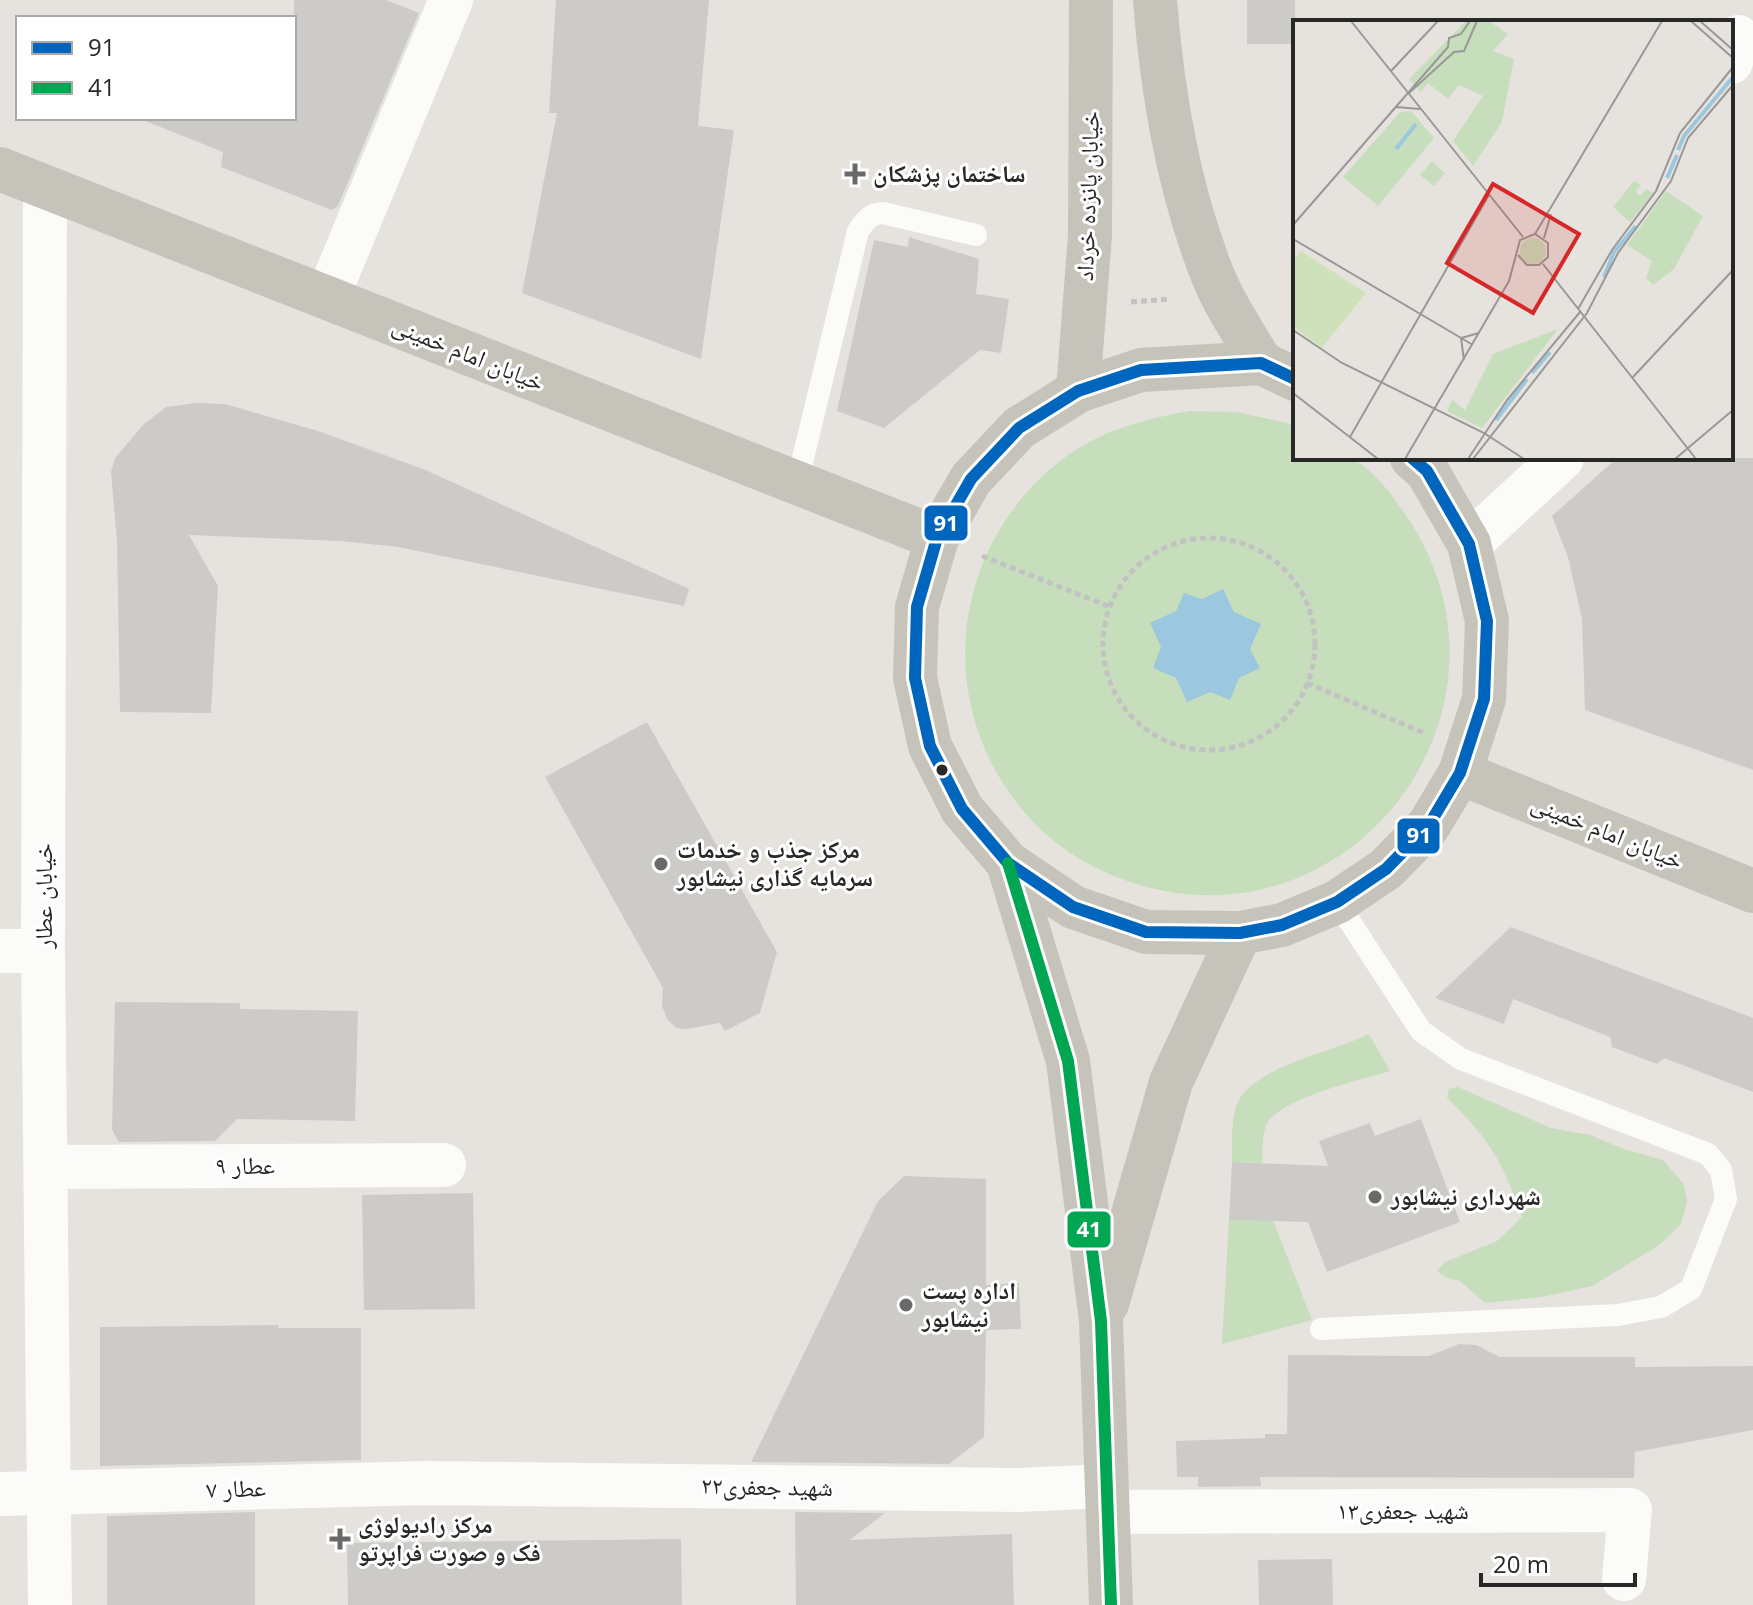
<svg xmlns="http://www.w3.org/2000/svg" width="1753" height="1605" viewBox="0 0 1753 1605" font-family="'Open Sans','Noto Naskh Arabic',sans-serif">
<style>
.green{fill:#c7debc}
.water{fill:#9bc8df}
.building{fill:#cdcbc8}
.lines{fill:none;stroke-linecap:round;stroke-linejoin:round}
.path{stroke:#c3c2c2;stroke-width:5;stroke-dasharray:6 4;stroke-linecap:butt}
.lane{stroke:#fbfbfa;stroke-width:22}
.street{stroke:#fbfbfa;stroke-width:44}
.secondary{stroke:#fbfbfa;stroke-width:44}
.primary{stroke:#c6c4ba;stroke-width:44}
.bus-1-casing{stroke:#fff;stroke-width:18}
.bus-2-casing{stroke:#fff;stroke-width:18}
.bus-1{stroke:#0065bd;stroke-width:12}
.bus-2{stroke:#00a651;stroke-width:12}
.poi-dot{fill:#6a6968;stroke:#fff;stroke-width:3}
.bus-dot{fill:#282828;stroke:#fff;stroke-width:3}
.labels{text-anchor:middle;stroke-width:6;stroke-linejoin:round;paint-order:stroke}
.poi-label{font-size:24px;font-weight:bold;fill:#282828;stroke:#fff;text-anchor:start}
.street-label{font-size:24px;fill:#282828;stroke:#fff}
.inset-river{fill:none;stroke:#9bc8df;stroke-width:4}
.inset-road{fill:none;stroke:#9a9896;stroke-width:2}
.view{fill:#d62828;fill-opacity:0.15;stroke:#d62828;stroke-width:4}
.inset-edge{fill:none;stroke:#282828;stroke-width:4}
.line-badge{stroke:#fff;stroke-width:3}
.badge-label{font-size:22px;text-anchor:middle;font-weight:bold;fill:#fff}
</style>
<rect width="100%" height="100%" fill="#e6e3df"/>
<g class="green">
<path d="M1190,411L1237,412L1287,423L1295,427V458C1309,458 1340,454 1351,459C1376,468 1408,516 1420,538C1521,725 1348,943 1143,886C1097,873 1056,849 1025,813C933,706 949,549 1060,461C1098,431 1144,419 1190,411Z"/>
<path d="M1369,1034L1390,1071C1362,1080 1277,1098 1266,1126C1262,1136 1263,1152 1262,1163L1232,1162C1232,1144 1230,1110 1242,1095C1267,1063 1333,1052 1369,1034Z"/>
<path d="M1458,1087L1551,1128L1590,1135L1624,1149L1663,1160L1684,1184L1687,1202L1681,1224L1658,1246L1592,1286L1542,1297L1485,1303L1460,1281L1445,1277L1437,1271L1445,1262L1497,1241L1522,1217C1503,1163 1489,1138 1447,1098L1449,1089Z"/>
<polygon points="1229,1220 1273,1220 1312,1320 1222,1344"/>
</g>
<polygon class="water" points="1223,589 1234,612 1261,624 1250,649 1260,668 1239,678 1230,700 1210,692 1187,702 1176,678 1153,668 1161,647 1150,623 1176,611 1184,593 1202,599"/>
<g class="building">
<polygon points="294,0 386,0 419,13 338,206 332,210 221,167 223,152 143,120 143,118 294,118"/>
<polygon points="556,0 709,0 698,126 734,130 701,359 522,293 557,113 549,113"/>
<rect x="1247" y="0" width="48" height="44"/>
<polygon points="909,237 979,259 976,294 1009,299 1001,353 980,350 884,428 837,411 874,240 908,247"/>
<polygon points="197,403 225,404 318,431 423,469 689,589 684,606 398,547 340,541 189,535 218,586 211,713 120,712 117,541 111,472 115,458 144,424 166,407"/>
<polygon points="1617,458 1753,458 1753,770 1585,710 1582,619 1568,557 1552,516"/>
<polygon points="647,722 777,952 760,1013 725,1031 720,1023 687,1029 676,1028 667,1019 662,1006 663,988 545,777"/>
<polygon points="1511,927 1753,1018 1753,1092 1664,1058 1657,1064 1612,1047 1610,1037 1513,999 1504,1024 1435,998"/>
<polygon points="115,1002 240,1003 240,1009 358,1011 355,1121 237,1119 215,1141 119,1142 112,1130"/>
<polygon points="1421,1119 1460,1222 1327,1272 1308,1222 1229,1220 1232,1162 1328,1166 1319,1141 1370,1123 1375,1136"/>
<polygon points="904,1176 986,1179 986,1285 1019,1283 1021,1329 986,1330 984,1437 949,1464 751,1462 878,1201"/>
<polygon points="473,1193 475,1309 364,1310 362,1195"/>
<polygon points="278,1325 278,1328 361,1328 361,1460 100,1466 100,1327"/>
<polygon points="1459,1344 1476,1345 1500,1357 1635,1357 1635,1367 1753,1366 1753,1430 1635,1452 1634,1478 1260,1477 1261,1486 1198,1487 1198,1477 1177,1477 1176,1441 1265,1438 1265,1434 1287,1434 1288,1355 1429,1356"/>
<polygon points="255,1512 255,1605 107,1605 107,1516"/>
<polygon points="795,1512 885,1513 850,1540 1012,1534 1014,1605 796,1605"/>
<polygon points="681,1539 682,1605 348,1605 347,1543"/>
<polygon points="1332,1559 1333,1605 1259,1605 1258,1560"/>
</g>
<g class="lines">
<g class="path">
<polyline points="1131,302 1169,299"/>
<circle cx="1209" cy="644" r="106"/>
<polyline points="982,556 1108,606"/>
<polyline points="1307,683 1424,733"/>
</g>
<g class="lane">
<path d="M797,483L858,231C866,220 869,214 883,213L976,235"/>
<polyline points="1321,1329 1618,1315 1661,1307 1691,1289 1726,1199 1721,1170 1708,1154 1461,1059 1421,1031 1337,902"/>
</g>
<g class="street">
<polyline points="1731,62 1738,37"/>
<polyline points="327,298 451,0"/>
<polyline points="1469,544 1562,458"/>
<polyline points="0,951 43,951"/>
<polyline points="46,1167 444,1165"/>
<polyline points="0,1494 426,1483 1019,1490 1107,1486"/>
<polyline points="1108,1512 1630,1510 1624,1579"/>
</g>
<polyline class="secondary" points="45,187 43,951 50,1605"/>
<g class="primary">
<path d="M1155,0C1162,91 1178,186 1211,271C1223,303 1244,333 1261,363"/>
<polyline points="0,169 937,538"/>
<polyline points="1295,379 1261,363 1141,370 1078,391 1019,428 971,479 937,538 917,607 915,678 930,746 962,809 1008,863 1073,907 1146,932 1240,933 1282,925 1337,902 1386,869 1429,825 1460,773 1484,699 1487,621 1469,544 1427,471 1412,458"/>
<polyline points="1078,391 1090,235 1091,0"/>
<polyline points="1460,773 1753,891"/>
<polyline points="1008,863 1068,1061 1101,1321 1111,1605"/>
<polyline points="1107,1304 1171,1082 1240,933"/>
</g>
<defs>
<polyline id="bus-1" points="1295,379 1261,363 1141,370 1078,391 1019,428 971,479 937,538 917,607 915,678 930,746 962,809 1008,863 1073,907 1146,932 1240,933 1282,925 1337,902 1386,869 1429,825 1460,773 1484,699 1487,621 1469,544 1427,471 1412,458"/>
<polyline id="bus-2" points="1008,863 1068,1061 1101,1321 1111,1605"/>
</defs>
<use href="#bus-1" class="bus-1-casing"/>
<use href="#bus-2" class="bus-2-casing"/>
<use href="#bus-1" class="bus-1"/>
<use href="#bus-2" class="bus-2"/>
</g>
<g class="poi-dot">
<path d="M851 162h8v8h8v8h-8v8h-8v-8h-8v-8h8z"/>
<circle cx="661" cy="864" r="8"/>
<circle cx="1375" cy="1197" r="8"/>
<circle cx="906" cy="1305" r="8"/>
<path d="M336 1527h8v8h8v8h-8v8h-8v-8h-8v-8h8z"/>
</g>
<circle class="bus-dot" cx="942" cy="770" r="7"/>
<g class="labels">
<g class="poi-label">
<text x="873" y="182">ساختمان پزشکان</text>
<text x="677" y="858">مرکز جذب و خدمات<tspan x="677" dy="28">سرمایه گذاری نیشابور</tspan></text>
<text x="1391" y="1205">شهرداری نیشابور</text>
<text x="922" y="1299">اداره پست<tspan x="922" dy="28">نیشابور</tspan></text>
<text x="358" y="1533">مرکز رادیولوژی<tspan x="358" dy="28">فک و صورت فراپرتو</tspan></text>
</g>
<g class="street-label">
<text transform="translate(1088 196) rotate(-88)" y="8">خیابان پانزده خرداد</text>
<text transform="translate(468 354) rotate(22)" y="8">خیابان امام خمینی</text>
<text transform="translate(1607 832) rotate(22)" y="8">خیابان امام خمینی</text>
<text transform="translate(44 896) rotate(-90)" y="8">خیابان عطار</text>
<text x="245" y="1174">عطار ۹</text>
<text transform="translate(767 1487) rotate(1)" y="8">شهید جعفری۲۲</text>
<text transform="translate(236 1489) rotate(-2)" y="8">عطار ۷</text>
<text x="1403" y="1519">شهید جعفری۱۳</text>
</g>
</g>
<g transform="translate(1293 20)">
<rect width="440" height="440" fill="#e6e3df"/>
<path d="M173,1H196L215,14L200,31L221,39L209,102L180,146L160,121L190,76L166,65L155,79L135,63L128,72L116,59ZM118,91L141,118L85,186L50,157L107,92ZM139,141L152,153L141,166L127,155ZM341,161L348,165L343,172L347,176L353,169L360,173L337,202L320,187ZM373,171L410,196L381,249L360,265L353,258L359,241L334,225ZM227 231a13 13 0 1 1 26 0a13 13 0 1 1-26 0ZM265,309L189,408L154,391L159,380L172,390L200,334Z" fill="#c7debc"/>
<path d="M8,231L73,273L29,328L0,306V240Z" fill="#cfe1ba"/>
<path class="inset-river" d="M103,129L123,104M385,130L391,116L440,57M374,158L384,135M311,257L321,232L343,206M239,353L257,332M203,400L234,359"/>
<path class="inset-road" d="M58,1L230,217M398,1L440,38M407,1L440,30M98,51L145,1M116,73L161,32L171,31L184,1M103,87L127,89M0,205L155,27L156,18L168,14L177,1M242,214L369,1M251,218L258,194M0,219L180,325M250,244L403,439M285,289L319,230L363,171L387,113L440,47M0,310L49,343L191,413L231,439M171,340L168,318L186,313M340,357L440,250M0,373L85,439M57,417L196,175M112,439L216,261L227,220L242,214L255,223V237L246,245H234L225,235M175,439L214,380L287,292M180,439L294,293L325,233L378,161L395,118L440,65M382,439L440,390"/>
<path class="view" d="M200,164L286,214L240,293L154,243Z"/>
<rect width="440" height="440" class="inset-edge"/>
</g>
<g class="line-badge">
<rect x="923" y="504" width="46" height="38" rx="8" fill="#0065bd"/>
<rect x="1396" y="817" width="45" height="38" rx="8" fill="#0065bd"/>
<rect x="1066" y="1210" width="46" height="39" rx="8" fill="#00a651"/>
</g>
<g class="badge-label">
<text x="946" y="531">91</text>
<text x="1419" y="843">91</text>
<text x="1089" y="1237">41</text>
</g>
<rect x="16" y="16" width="280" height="104" fill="#ffffff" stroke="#a9a9a9" stroke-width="2"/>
<rect x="32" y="42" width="40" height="12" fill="#0065bd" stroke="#a9a9a9" stroke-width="2"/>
<text x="88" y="56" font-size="24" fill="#282828">91</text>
<rect x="32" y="82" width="40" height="12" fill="#00a651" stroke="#a9a9a9" stroke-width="2"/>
<text x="88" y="96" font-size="24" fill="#282828">41</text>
<path d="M1481 1573v12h154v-12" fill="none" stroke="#282828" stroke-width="4"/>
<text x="1493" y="1573" font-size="24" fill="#282828" stroke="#ffffff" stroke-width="6" paint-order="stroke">20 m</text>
</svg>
